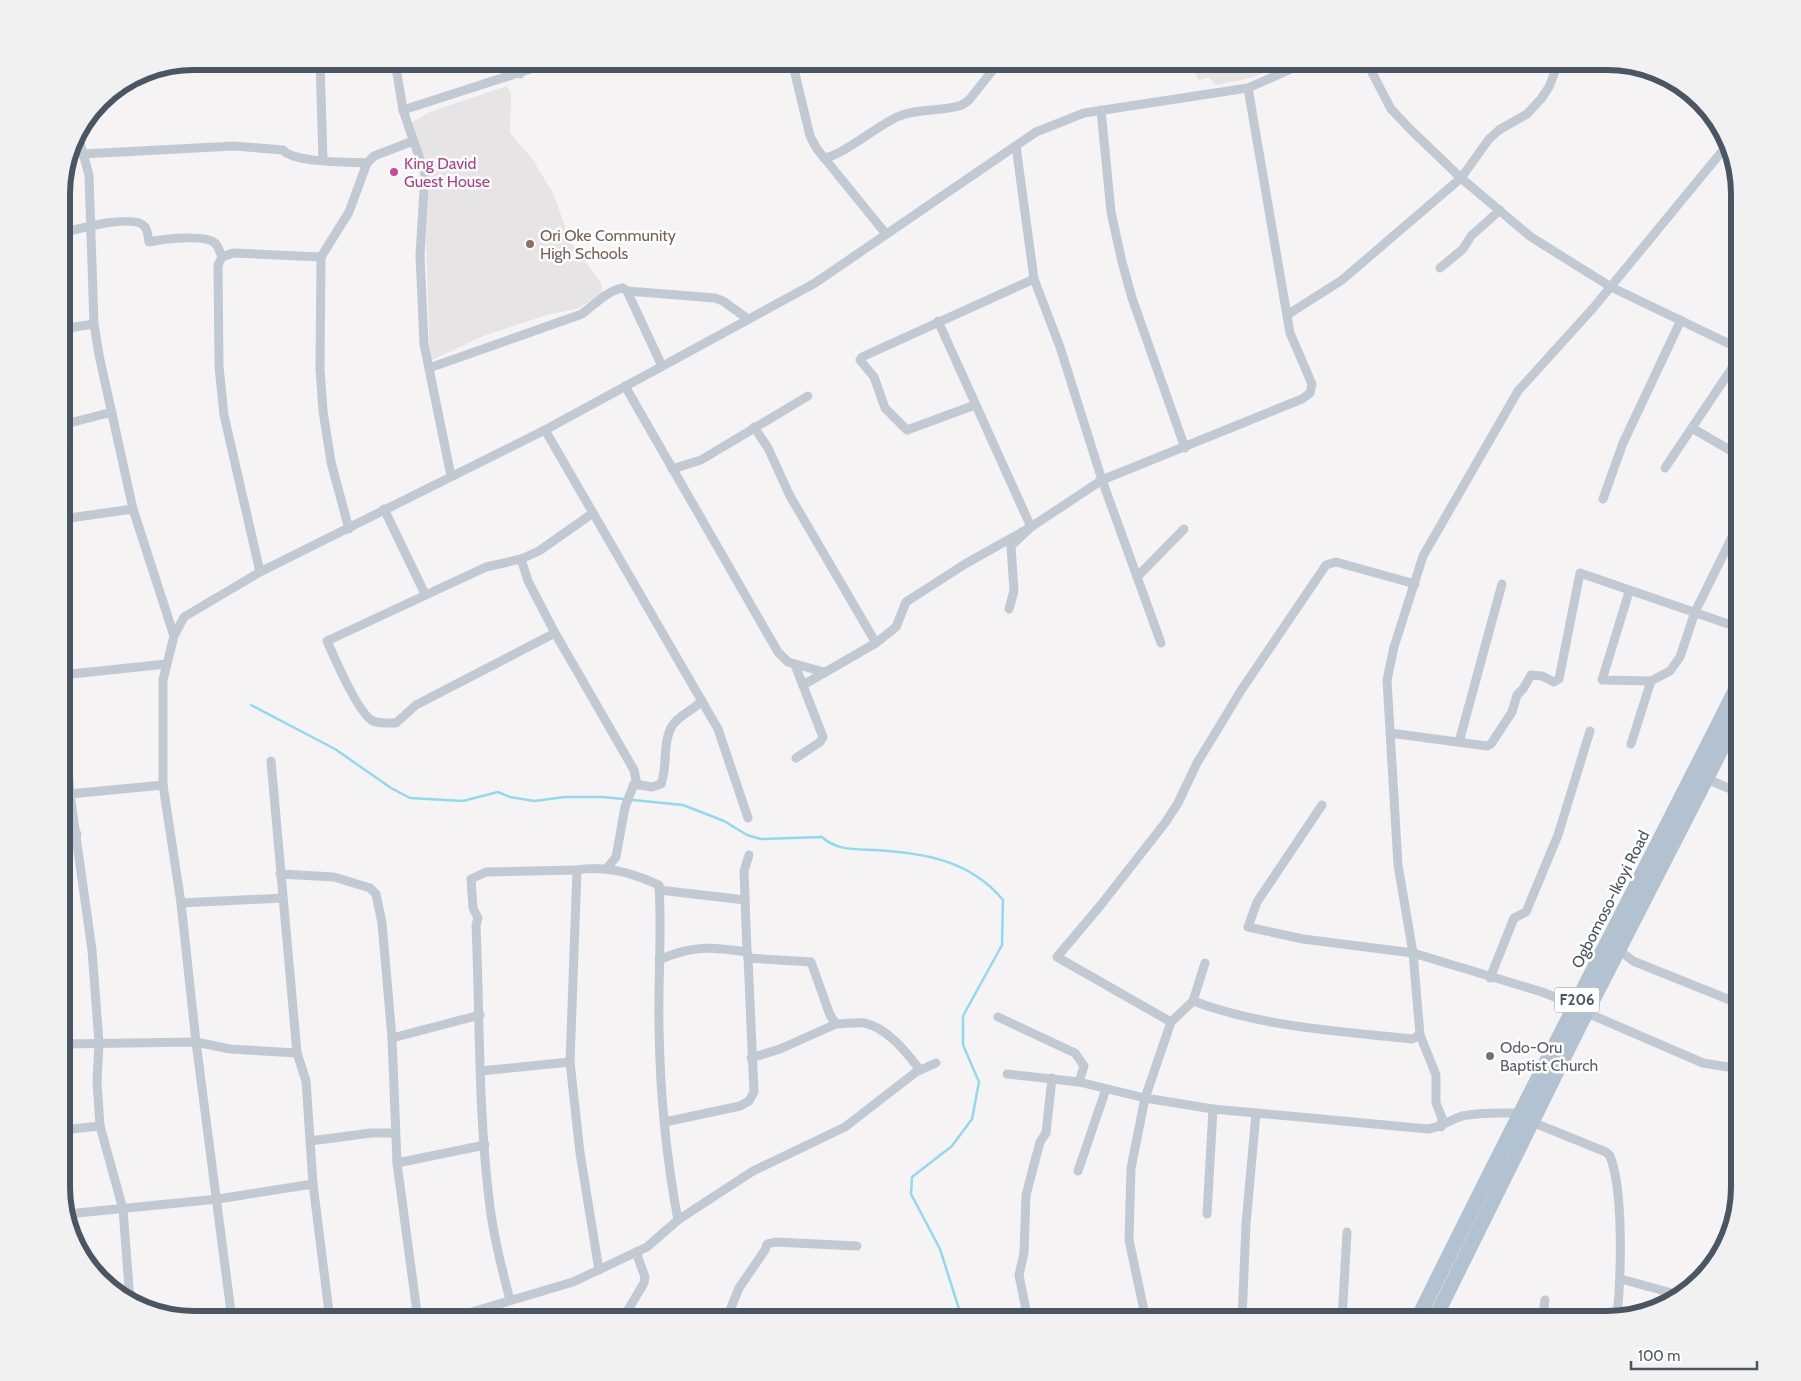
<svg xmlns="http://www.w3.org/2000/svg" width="1801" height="1381" viewBox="0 0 1801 1381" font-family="Cabin,sans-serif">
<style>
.education{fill:#e6e4e5}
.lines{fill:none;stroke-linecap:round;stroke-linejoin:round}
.stream{stroke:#90daee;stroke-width:2.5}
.street{stroke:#c1cad2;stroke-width:9}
.primary{stroke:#b3c2d1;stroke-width:15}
.hotel-dot{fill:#d1479c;stroke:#fff;stroke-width:2}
.education-dot{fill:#8d6e63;stroke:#fff;stroke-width:2}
.worship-dot{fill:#6b7280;stroke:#fff;stroke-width:2}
.labels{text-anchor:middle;stroke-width:5;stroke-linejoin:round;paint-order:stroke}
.shield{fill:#fff;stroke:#808990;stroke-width:1}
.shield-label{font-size:15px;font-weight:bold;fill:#4a5661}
.hotel-label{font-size:16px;fill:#b23c85;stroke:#fff;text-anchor:start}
.education-label{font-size:16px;fill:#785e54;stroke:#fff;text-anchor:start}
.street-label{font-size:16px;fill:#4a5661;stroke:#fff}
.worship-label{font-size:16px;fill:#5b616d;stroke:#fff;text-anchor:start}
.rim{fill:none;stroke:#4a5661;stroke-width:6}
</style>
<rect width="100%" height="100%" fill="#f5f3f3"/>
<g class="education">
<polygon points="1189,61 1297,61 1247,79 1216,85 1208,77 1199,81"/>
<polygon points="507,86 511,94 510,133 533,160 554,195 570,241 602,284 601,293 580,308 547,315 483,336 430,361 426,240 429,185 412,122 430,112"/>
</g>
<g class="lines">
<path class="stream" d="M251,705L335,749L391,788L410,798L463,801L498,792L510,797L534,801L565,797H603L683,805L724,821L747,835L761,839L822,837C837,851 856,849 875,850C924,853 970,860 1003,900L1002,945L963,1016V1045L979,1082L972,1119L952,1146L912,1177L911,1194L940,1249L959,1309L967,1320"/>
<g class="street">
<polyline points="320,61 323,160"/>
<polyline points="395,61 403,110 425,174 420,255 424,344 451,476"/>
<polyline points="517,61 520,74"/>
<polyline points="792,61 810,136 817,149 886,234"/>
<polyline points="1366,61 1391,109 1412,131 1461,178 1531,237 1611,287 1740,349"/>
<polyline points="403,110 555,61"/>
<polyline points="1101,110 1111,212 1122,262 1132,298 1185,448"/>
<polyline points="77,132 89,175 94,324 99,355 133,509 174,636"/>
<polyline points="1016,146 1034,279 1060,347 1102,480 1161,643"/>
<path d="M83,154L234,146L283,150C294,163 349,162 367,163"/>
<path d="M824,158C842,156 877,126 897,117C915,108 942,112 962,105L969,100L1000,61"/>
<path d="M62,233C77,229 135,213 145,227C148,231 148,237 149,242C162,239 205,234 215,243C218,246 220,252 222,257"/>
<polyline points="1440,268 1463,249 1471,236 1500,210"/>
<polyline points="627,291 715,298 723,301 748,319"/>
<polyline points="1287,315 1342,280 1461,178 1489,139 1499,130 1527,114 1541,99 1549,87 1559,61"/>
<polyline points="938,321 1031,527 1011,546 1014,591 1009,609"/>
<polyline points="62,329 94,324"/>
<path d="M429,368L582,314C594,305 608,290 623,288L627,291L662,366"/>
<polyline points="625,386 778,652 788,662 824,672"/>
<polyline points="975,405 907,430 885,408 874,377 860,360 862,357 1034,279"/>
<polyline points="62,425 112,412"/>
<polyline points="754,427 768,448 790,496 876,643"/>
<polyline points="1692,428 1740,456"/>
<polyline points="545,430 718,729 748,818"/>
<polyline points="1665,468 1740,356"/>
<polyline points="672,469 701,460 808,396"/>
<polyline points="1603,499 1623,443 1681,320"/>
<polyline points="384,509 425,594"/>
<polyline points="62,519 133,509"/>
<polyline points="349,529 331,462 323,411 320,369 321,257 349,212 367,163 374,156 413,141"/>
<polyline points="521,559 528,581 555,633 634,770 637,785"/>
<polyline points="260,572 224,415 219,367 218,265 222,257 233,253 321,257"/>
<polyline points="1137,577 1184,529"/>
<polyline points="1629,592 1602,680 1651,681 1670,671 1680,657 1695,612 1740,521"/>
<path d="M555,633L416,705L396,723C389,723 380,724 373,721C359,715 334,657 327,641L486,567L521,559L539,551L593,513"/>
<polyline points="795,665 823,737 820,742 796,758"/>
<polyline points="62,675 166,664"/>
<polyline points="803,685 876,643 896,627 906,602 965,564 1031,527 1102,480 1302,399 1310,393 1312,384 1290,333 1248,88"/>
<polyline points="62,699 70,794 92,950 99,1043 97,1082 100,1126 123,1209 130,1301"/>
<polyline points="1390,733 1487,746 1491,744 1512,712 1517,695 1523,689 1531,675 1542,676 1554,682 1559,679 1580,573 1740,628"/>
<polyline points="1459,742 1502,584"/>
<polyline points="1631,744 1651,681"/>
<polyline points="271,761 297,1053 306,1081 313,1184 330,1320"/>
<polyline points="1707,779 1740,793"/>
<polyline points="70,794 163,785"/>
<polyline points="1322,805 1257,902 1248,927 1303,939 1413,953 1542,992 1575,1005"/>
<polyline points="62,839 77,834"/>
<path d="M607,868L616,857L625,807L634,784L652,787L661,784C668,766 662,743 672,726C678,716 693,710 702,701"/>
<polyline points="280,874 334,877 370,888 376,894 382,923 392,1038 397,1163 418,1320"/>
<polyline points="659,890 745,900"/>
<polyline points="181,903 282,898"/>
<polyline points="1619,950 1633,961 1740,1004"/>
<polyline points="747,952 744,871 749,855"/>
<path d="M659,960C692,945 712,947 747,952L748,958L811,962L830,1015L836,1024L780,1049L751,1058"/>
<polyline points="1490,978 1514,918 1526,912 1558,835 1590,731"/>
<path d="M1193,1001C1262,1027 1338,1031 1412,1039L1420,1035L1413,953L1398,865L1387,680L1394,647L1423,556L1518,391L1594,307L1728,144"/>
<polyline points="1588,1009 1592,1015 1703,1063 1740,1069"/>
<polyline points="998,1017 1075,1053 1084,1066 1079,1082"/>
<polyline points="1171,1022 1057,957 1100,906 1165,823 1178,803 1197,763 1242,689 1326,565 1336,562 1415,584"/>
<path d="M836,1024C845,1024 856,1022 864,1023C888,1028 906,1052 920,1070"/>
<polyline points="1420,1035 1436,1075 1436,1103 1442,1118 1441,1127"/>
<polyline points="392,1038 480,1015"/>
<polyline points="62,1044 196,1042 230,1049 297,1053"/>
<polyline points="481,1071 570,1062"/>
<path d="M1007,1074L1079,1082L1145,1098L1213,1109L1428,1129C1441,1127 1450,1120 1462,1116C1480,1112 1500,1113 1519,1113"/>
<polyline points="665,1122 740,1106 749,1101 754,1092 748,958"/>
<path d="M1532,1122L1606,1152L1610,1156C1624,1192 1621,1278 1617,1317"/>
<polyline points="62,1130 100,1126"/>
<polyline points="310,1141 371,1133 395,1133"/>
<polyline points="397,1163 485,1145"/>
<polyline points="1078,1171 1106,1089"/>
<polyline points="67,1214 218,1199 313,1184"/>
<polyline points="1207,1214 1213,1109"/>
<polyline points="1729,1236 1740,1175"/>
<path d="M599,1270L580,1153L570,1062L577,870C606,865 632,873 659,885C662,933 658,979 659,1027C660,1091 666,1157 678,1220"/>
<polyline points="1621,1279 1679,1295"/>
<path d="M510,1300C502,1270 494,1239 490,1207C478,1114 480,1018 476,925L478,918L473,908L471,879L486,872L577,870"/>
<polyline points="232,1320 196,1042 181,903 163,785 163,680 174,636 184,617 260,572 545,430 815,283 1036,132 1084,113 1248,88 1309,61"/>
<polyline points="445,1320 573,1282 647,1247 678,1220 753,1171 845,1127 916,1072 936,1063"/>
<polyline points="622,1320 644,1283 645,1277 636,1252"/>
<polyline points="726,1320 739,1288 765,1250 767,1244 775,1242 857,1246"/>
<polyline points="1028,1320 1019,1275 1024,1253 1026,1195 1040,1142 1046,1133 1052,1078"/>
<polyline points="1146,1320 1129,1240 1131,1168 1145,1098 1171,1022 1193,1001 1205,963"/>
<polyline points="1242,1320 1246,1224 1256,1113"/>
<polyline points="1342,1320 1347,1232"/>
<polyline points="1542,1320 1545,1300"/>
</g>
<g class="primary">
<path d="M1417,1320C1522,1106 1633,894 1740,681"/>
<polyline points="1434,1320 1579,1027 1740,713"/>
</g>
</g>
<circle class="hotel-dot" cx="394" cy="172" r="5"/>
<circle class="education-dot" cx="530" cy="244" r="5"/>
<circle class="worship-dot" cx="1490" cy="1056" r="5"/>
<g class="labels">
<rect class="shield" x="1554.5" y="987.5" width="45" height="25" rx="4"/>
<g class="shield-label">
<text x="1577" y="1005">F206</text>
</g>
<g class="hotel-label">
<text x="404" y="169">King David<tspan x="404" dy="18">Guest House</tspan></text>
</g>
<g class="education-label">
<text x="540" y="241">Ori Oke Community<tspan x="540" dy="18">High Schools</tspan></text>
</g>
<g class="street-label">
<text transform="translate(1610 899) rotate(-63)" y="6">Ogbomoso-Ikoyi Road</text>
</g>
<g class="worship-label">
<text x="1500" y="1053">Odo-Oru<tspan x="1500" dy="18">Baptist Church</tspan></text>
</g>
</g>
<path d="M0 0H1801V1381H0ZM194 70H1607A124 124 0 0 1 1731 194V1187A124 124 0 0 1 1607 1311H194A124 124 0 0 1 70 1187V194A124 124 0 0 1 194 70Z" fill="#f1f1f2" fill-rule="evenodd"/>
<path class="rim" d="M194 70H1607A124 124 0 0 1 1731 194V1187A124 124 0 0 1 1607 1311H194A124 124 0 0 1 70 1187V194A124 124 0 0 1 194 70Z"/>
<path d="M1631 1361v8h126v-8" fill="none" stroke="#4a5661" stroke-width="2.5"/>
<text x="1638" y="1361" font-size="15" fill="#4a5661" stroke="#ffffff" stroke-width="4" paint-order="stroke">100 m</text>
</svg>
